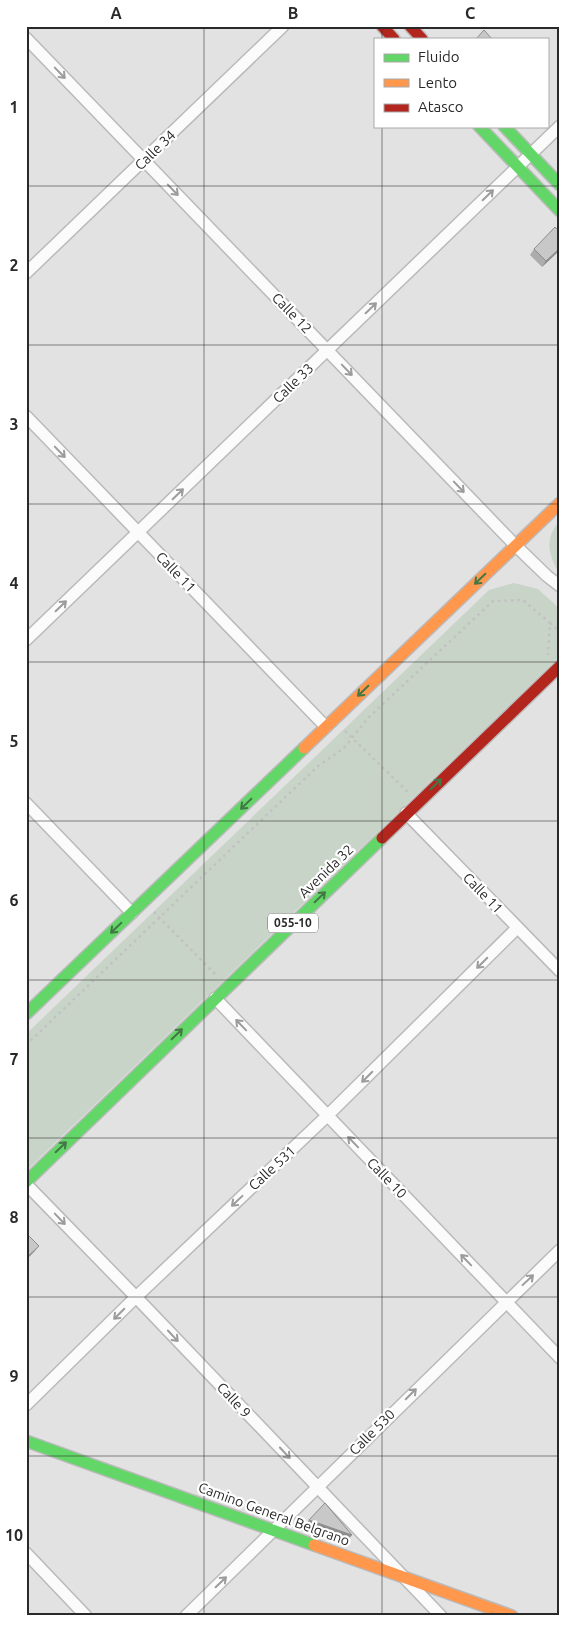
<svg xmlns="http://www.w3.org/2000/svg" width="586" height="1642" viewBox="0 0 586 1642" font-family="Ubuntu,sans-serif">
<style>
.green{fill:#c9d4c8}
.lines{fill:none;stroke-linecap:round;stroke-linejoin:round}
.street-casing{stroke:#bababa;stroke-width:14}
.fast-casing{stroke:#bababa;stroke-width:14}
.slow-casing{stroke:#bababa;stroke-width:14}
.jam-casing{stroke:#bababa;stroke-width:14}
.path{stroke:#c1c1c1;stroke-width:2.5;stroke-dasharray:2.5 4;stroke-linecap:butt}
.street{stroke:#fbfbfb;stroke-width:11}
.fast{stroke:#63d668;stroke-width:11}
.slow{stroke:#ff974d;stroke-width:11}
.jam{stroke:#b3261e;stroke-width:11}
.wall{fill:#acacac}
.shaded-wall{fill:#8c8c8c}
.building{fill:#c8c8c8;stroke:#8c8c8c}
.oneway{stroke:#9c9c9d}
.oneway2{stroke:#437746}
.grid{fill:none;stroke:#29292a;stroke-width:1;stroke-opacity:0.55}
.labels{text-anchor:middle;stroke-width:4.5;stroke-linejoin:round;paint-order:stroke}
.shield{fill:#fff;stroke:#69696a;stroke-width:1}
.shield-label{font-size:12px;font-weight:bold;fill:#29292a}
.street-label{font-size:14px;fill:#29292a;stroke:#fff}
.neatline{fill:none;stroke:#29292a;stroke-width:2}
.grid-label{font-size:16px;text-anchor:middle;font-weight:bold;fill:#29292a}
</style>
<rect width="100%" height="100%" fill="#e2e2e2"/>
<g class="green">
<path d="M560,521V575C549,556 543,539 560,521Z"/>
<polygon points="514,583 538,589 560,609 560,656 26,1171 26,1034 489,590"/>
</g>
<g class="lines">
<defs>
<g id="street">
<polyline points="26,38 515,545 547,576 560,586"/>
<polyline points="26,273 283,26"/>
<polyline points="26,416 326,727"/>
<polyline points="26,640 560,126"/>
<polyline points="26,803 132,913"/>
<polyline points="406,813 560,971"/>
<polyline points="215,998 560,1358"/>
<polyline points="26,1184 136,1297 441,1616"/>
<polyline points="26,1405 136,1297 328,1115 517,928"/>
<polyline points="26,1553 86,1616"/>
<polyline points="186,1616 560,1250"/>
</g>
<g id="fast">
<polyline points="479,126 560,211"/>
<polyline points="504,126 560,185"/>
<polyline points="26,1014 304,748"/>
<polyline points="26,1182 382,838"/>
<polyline points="26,1441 314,1545"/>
</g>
<g id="slow">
<polyline points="304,748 560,503"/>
<polyline points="314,1545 512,1616"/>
</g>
<g id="jam">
<polyline points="382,26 394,39"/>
<polyline points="410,26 422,39"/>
<polyline points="382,838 560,666"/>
</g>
</defs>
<use href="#street" class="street-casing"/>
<use href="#fast" class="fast-casing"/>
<use href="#slow" class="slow-casing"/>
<use href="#jam" class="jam-casing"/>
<g class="path">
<polyline points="550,623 560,632"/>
<polyline points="345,731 408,792"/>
<polyline points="154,912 217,976"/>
<polyline points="26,1045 318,766 344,748 368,718 493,601 523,600 550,623 548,655"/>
</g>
<use href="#street" class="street"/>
<use href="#fast" class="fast"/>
<use href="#slow" class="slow"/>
<use href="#jam" class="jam"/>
</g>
<polygon class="wall" points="534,249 560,250 542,267 530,255"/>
<g class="shaded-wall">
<polygon points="560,248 560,250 542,267 546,261"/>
<polygon points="39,1246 34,1252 26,1260 26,1258"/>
<polygon points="309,1520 352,1535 347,1541 304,1526"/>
</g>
<g class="building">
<polygon points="484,30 492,39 476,39"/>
<polygon points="555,227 560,232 560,248 546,261 534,249"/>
<polygon points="26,1233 39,1246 26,1258"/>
<polygon points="325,1503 352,1535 309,1520"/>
<polygon points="492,1613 501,1616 488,1616"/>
</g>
<defs><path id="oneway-shaft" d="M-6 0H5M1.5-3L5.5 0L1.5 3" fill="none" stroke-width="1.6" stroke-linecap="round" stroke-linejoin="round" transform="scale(1.25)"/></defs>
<g class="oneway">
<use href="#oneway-shaft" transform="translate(60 73) rotate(46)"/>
<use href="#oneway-shaft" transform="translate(173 190) rotate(46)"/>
<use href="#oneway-shaft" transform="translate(488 195) rotate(-44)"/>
<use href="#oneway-shaft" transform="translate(371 308) rotate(-44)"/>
<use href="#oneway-shaft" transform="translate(347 370) rotate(46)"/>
<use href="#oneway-shaft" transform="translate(60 452) rotate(46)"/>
<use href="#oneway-shaft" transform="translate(459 487) rotate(46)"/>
<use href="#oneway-shaft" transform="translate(178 494) rotate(-44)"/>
<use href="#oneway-shaft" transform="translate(61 606) rotate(-44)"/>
<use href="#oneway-shaft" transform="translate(482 963) rotate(135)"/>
<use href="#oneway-shaft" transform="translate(241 1025) rotate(-134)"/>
<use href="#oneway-shaft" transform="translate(367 1077) rotate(135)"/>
<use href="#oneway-shaft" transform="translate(353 1142) rotate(-134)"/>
<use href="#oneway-shaft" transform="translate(237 1201) rotate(137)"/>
<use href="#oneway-shaft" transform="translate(60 1219) rotate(46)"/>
<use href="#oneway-shaft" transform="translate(466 1260) rotate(-134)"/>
<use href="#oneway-shaft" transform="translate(528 1280) rotate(-43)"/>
<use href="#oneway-shaft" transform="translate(119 1314) rotate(135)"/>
<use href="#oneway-shaft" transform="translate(173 1336) rotate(47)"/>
<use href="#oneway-shaft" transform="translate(411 1394) rotate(-45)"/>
<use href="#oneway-shaft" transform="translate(285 1453) rotate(47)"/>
<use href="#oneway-shaft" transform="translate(221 1582) rotate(-44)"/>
</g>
<g class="oneway2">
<use href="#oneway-shaft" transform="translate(480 579) rotate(136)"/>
<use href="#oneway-shaft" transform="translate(363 691) rotate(136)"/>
<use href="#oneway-shaft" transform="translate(436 784) rotate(-44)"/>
<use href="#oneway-shaft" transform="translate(246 804) rotate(136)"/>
<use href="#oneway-shaft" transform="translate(320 897) rotate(-44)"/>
<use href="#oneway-shaft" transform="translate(116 928) rotate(136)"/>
<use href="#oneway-shaft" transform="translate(177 1034) rotate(-44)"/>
<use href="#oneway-shaft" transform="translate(61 1147) rotate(-44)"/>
</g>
<path class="grid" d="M204,26V1616M382,26V39M382,126V1616M26,186H560M26,345H560M26,504H560M26,662H560M26,821H560M26,980H560M26,1138H560M26,1297H560M26,1456H560"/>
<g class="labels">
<rect class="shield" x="268" y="913.5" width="50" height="19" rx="4"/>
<g class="shield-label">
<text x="293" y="927">055-10</text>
</g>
<g class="street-label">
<text transform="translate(155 150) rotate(-44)" y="5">Calle 34</text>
<text transform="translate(292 313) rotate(46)" y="5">Calle 12</text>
<text transform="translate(293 383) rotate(-44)" y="5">Calle 33</text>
<text transform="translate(176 572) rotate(46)" y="5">Calle 11</text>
<text transform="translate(326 871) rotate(-44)" y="5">Avenida 32</text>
<text transform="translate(483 893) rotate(46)" y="5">Calle 11</text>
<text transform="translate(272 1168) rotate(-43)" y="5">Calle 531</text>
<text transform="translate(387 1178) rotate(46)" y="5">Calle 10</text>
<text transform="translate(234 1400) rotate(47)" y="5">Calle 9</text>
<text transform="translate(372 1432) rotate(-45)" y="5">Calle 530</text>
<text transform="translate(274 1514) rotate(20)" y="5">Camino General Belgrano</text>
</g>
</g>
<rect width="586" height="1642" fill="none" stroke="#ffffff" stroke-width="55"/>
<rect x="374" y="38" width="175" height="90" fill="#ffffff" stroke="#a9a9aa"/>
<rect x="384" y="54" width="25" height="8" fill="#63d668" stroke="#a9a9aa"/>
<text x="418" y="62" font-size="15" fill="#29292a">Fluido</text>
<rect x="384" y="79" width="25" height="8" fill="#ff974d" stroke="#a9a9aa"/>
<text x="418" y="88" font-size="15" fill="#29292a">Lento</text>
<rect x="384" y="104" width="25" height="8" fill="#b3261e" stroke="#a9a9aa"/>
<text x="418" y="112" font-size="15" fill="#29292a">Atasco</text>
<rect x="28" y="28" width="530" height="1586" class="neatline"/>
<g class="grid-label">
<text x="116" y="19">A</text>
<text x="293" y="19">B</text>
<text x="470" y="19">C</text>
<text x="14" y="113">1</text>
<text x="14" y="271">2</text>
<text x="14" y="430">3</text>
<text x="14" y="589">4</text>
<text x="14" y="747">5</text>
<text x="14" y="906">6</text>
<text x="14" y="1065">7</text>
<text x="14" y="1223">8</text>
<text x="14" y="1382">9</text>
<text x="14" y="1541">10</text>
</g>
</svg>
